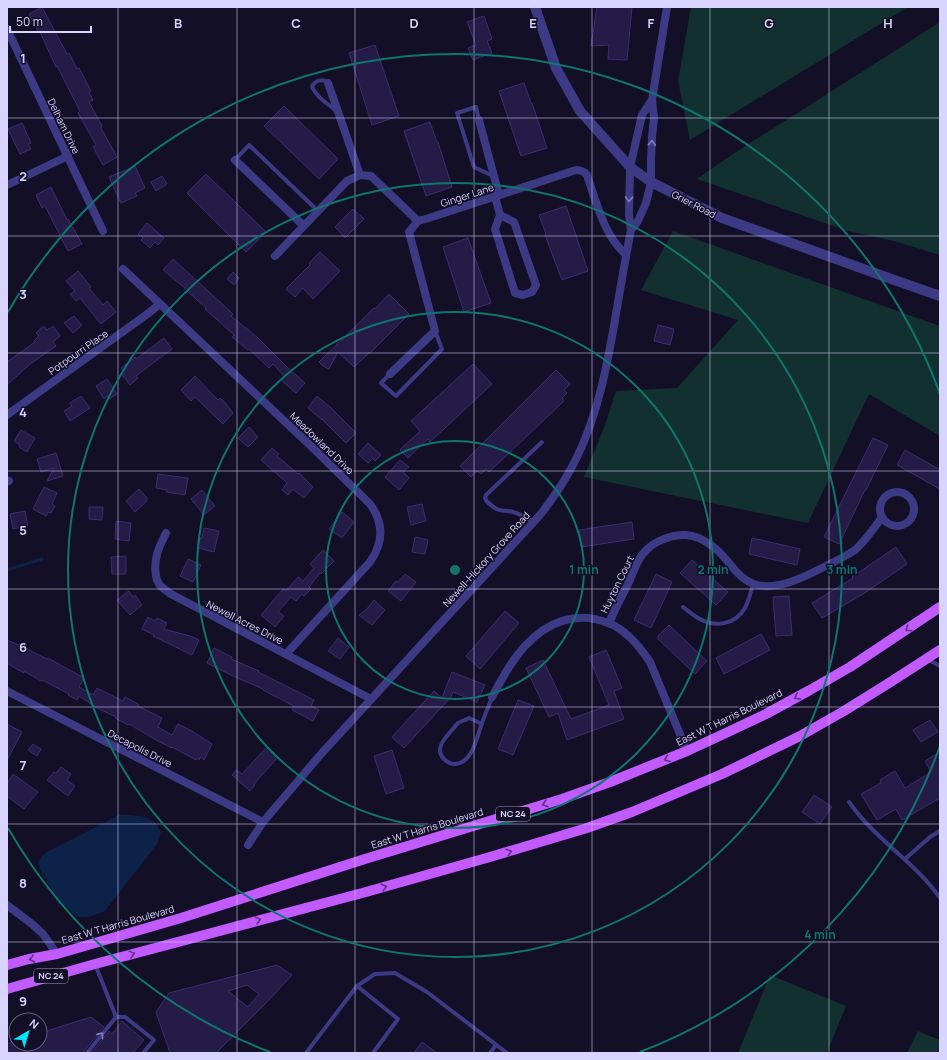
<svg xmlns="http://www.w3.org/2000/svg" width="947" height="1060" viewBox="0 0 947 1060" font-family="Manrope,sans-serif">
<style>
.green{fill:#12302f}
.water{fill:#0c2248}
.lines{fill:none;stroke-linecap:round;stroke-linejoin:round}
.stream{stroke:#0c2248;stroke-width:3}
.building{fill:#241b47;stroke:#3b2d73;fill-rule:evenodd}
.service{stroke:#3d3a85;stroke-width:4}
.minor{stroke:#3d3a85;stroke-width:8}
.tertiary{stroke:#3d3a85;stroke-width:10}
.primary{stroke:#c25bff;stroke-width:10}
.oneway{stroke:#837fbc}
.oneway2{stroke:#623188}
.grid{fill:none;stroke:#d9d4ff;stroke-width:1;stroke-opacity:0.55}
.ring{fill:none;stroke:#0f766e;stroke-width:2}
.labels{text-anchor:middle;stroke-width:3;stroke-linejoin:round;paint-order:stroke}
.shield{fill:#130f26;stroke:#9e99be;stroke-width:1}
.shield-label{font-size:9px;font-weight:bold;fill:#d9d4ff}
.street-label{font-size:10px;fill:#d9d4ff;stroke:#130f26}
.grid-label{font-size:13px;text-anchor:middle;font-weight:bold;fill:#d9d4ff;stroke:#130f26;stroke-width:3;stroke-linejoin:round;paint-order:stroke}
.centre{fill:#0f766e;stroke:#130f26;stroke-width:2}
.ring-label{font-size:12px;text-anchor:middle;font-weight:bold;fill:#0f766e;stroke:#130f26;stroke-width:3;stroke-linejoin:round;paint-order:stroke}
</style>
<rect width="100%" height="100%" fill="#130f26"/>
<g class="green">
<polygon points="691,7 908,7 690,140 678,81"/>
<polygon points="940,22 940,255 894,241 848,231 697,179 733,154"/>
<polygon points="673,231 940,326 940,436 869,394 808,523 584,477 605,425 616,391 677,388 738,320 641,290"/>
<polygon points="770,975 846,1006 827,1053 738,1053"/>
<polygon points="918,1031 940,1040 940,1053 907,1053"/>
</g>
<path class="water" d="M119,815C131,815 144,815 154,822C157,824 159,829 161,832L157,844L105,911L89,917H77L59,900L42,874L38,862L45,853Z"/>
<g class="lines">
<polyline class="stream" points="7,570 42,559"/>
</g>
<g class="building">
<polygon points="42,7 67,54 69,53 77,69 79,68 91,91 89,92 93,100 89,102 102,126 101,128 117,157 103,165 93,147 96,145 78,113 80,111 57,66 56,67 40,32 39,33 29,14"/>
<polygon points="597,7 632,7 627,60 608,59 609,45 591,46"/>
<polygon points="484,16 492,39 487,41 492,53 473,60 468,48 476,45 467,22"/>
<polygon points="375,45 399,116 372,125 349,53"/>
<polygon points="524,83 531,103 532,103 547,148 521,156 499,91"/>
<polygon points="284,106 338,159 319,179 264,126"/>
<polygon points="430,122 437,142 438,142 452,187 426,196 404,131"/>
<polygon points="22,123 31,143 28,144 31,149 20,154 8,129"/>
<polygon points="135,166 145,188 135,193 137,196 121,203 109,177"/>
<polygon points="206,174 266,232 246,252 187,193"/>
<polygon points="162,176 167,184 156,191 151,182"/>
<polygon points="51,187 67,220 68,219 82,244 68,251 45,206 42,208 36,195"/>
<polygon points="566,206 588,271 562,280 545,235 546,234 539,215"/>
<polygon points="353,209 364,219 345,238 335,227"/>
<polygon points="147,223 164,238 158,245 155,242 150,248 141,240 143,238 138,234"/>
<polygon points="468,238 491,303 464,312 443,247"/>
<polygon points="320,252 340,271 313,299 303,288 295,297 286,289 310,265 309,263"/>
<polygon points="173,259 183,268 233,314 231,316 258,338 290,370 305,383 296,393 281,380 284,376 273,364 269,368 249,349 248,350 232,337 234,335 205,309 206,308 184,288 185,288 163,270"/>
<polygon points="78,271 91,287 89,288 103,305 107,301 116,312 101,324 80,298 76,301 70,294 75,291 66,281"/>
<polygon points="233,272 239,278 234,285 227,279"/>
<polygon points="389,294 409,314 370,353 369,353 354,367 338,352 329,369 323,366 319,362 374,308 375,309"/>
<polygon points="74,316 82,325 73,333 64,323"/>
<polygon points="658,325 674,329 670,345 654,341"/>
<polygon points="44,326 47,330 53,326 60,336 53,342 56,346 30,364 7,385 7,362 35,342 34,341 39,336 36,333"/>
<polygon points="164,338 172,349 153,363 136,376 138,378 130,385 122,375 125,373 121,368 135,357 136,359"/>
<polygon points="473,364 492,384 430,442 428,439 408,458 400,450 420,431 411,421"/>
<polygon points="556,370 570,384 564,390 567,393 562,398 564,401 489,472 486,469 481,474 477,471 471,477 460,466"/>
<polygon points="195,376 218,400 220,398 226,404 233,413 223,424 195,397 191,401 181,390"/>
<polygon points="107,379 117,394 109,399 107,396 104,399 96,386"/>
<polygon points="81,396 90,408 70,421 64,411 72,406 70,403"/>
<polygon points="317,396 331,408 356,433 346,443 322,419 322,420 308,408"/>
<polygon points="249,427 258,437 248,447 238,438"/>
<polygon points="21,430 35,438 27,452 19,447 20,445 14,441"/>
<polygon points="873,438 888,445 866,490 865,490 839,544 824,537"/>
<polygon points="368,443 381,455 375,461 373,458 368,463 358,454"/>
<polygon points="272,448 279,454 277,456 298,474 299,473 313,487 304,498 293,489 288,495 282,490 287,483 261,460"/>
<polygon points="905,450 940,470 940,489 897,465"/>
<polygon points="56,453 63,476 47,481 54,468 41,472 37,459"/>
<polygon points="400,460 409,467 403,472 409,478 399,490 385,477"/>
<polygon points="158,474 188,478 185,495 166,492 167,490 156,488"/>
<polygon points="44,487 57,493 52,504 55,506 51,513 48,512 46,516 33,509"/>
<polygon points="139,489 147,498 147,501 135,512 126,501"/>
<polygon points="202,490 215,506 204,515 191,499"/>
<polygon points="422,504 426,521 411,525 407,507"/>
<polygon points="89,507 103,507 102,520 89,519"/>
<polygon points="25,511 28,526 13,529 10,514"/>
<polygon points="342,512 354,522 342,538 329,529"/>
<polygon points="116,521 131,523 129,541 115,539"/>
<polygon points="632,522 634,539 581,547 579,530"/>
<polygon points="204,528 219,531 214,552 198,548 200,538 202,538"/>
<polygon points="415,537 428,540 425,554 412,552"/>
<polygon points="752,538 800,549 797,565 749,554"/>
<polygon points="896,547 907,564 863,594 822,618 812,603 853,578 852,577"/>
<polygon points="323,550 334,561 321,574 320,573 309,587 311,589 304,596 302,594 296,601 291,597 278,612 284,616 275,627 261,615 283,589 286,591 298,577 303,581 314,568 310,564"/>
<polygon points="126,556 126,574 112,574 111,557"/>
<polygon points="188,559 201,565 193,582 180,576"/>
<polygon points="692,560 728,592 716,605 680,573"/>
<polygon points="405,574 416,582 401,601 388,591 396,581 398,582"/>
<polygon points="656,574 672,582 651,628 634,620"/>
<polygon points="129,591 133,597 135,595 142,605 130,615 117,600"/>
<polygon points="789,596 792,635 776,636 773,597"/>
<polygon points="374,600 385,610 372,625 359,615 367,609"/>
<polygon points="505,611 519,623 480,669 466,656"/>
<polygon points="148,617 155,621 157,618 167,623 164,629 190,636 199,640 192,655 153,636 154,635 142,629"/>
<polygon points="669,625 707,661 695,674 658,639 658,636"/>
<polygon points="761,634 770,650 724,674 716,658"/>
<polygon points="338,638 349,647 340,659 328,651"/>
<polygon points="7,640 21,646 47,659 48,658 84,678 79,687 93,695 97,688 123,701 125,697 138,704 138,706 162,718 158,727 172,735 178,724 192,731 212,744 204,760 200,757 199,760 197,758 196,760 172,747 172,748 156,740 129,724 128,725 115,718 116,717 97,708 79,696 77,700 68,695 69,694 42,680 41,681 24,671 24,673 15,668 7,663"/>
<polygon points="214,648 232,657 231,659 259,671 258,672 314,700 311,706 319,710 313,721 292,710 294,706 263,690 263,689 233,676 207,663"/>
<polygon points="606,650 622,688 614,691 624,719 567,740 558,713 549,717 526,668 543,660 571,719 609,705 589,657"/>
<polygon points="452,672 485,685 477,702 453,692 451,697 404,748 392,737 434,691 442,698"/>
<polygon points="518,700 534,706 513,755 498,749"/>
<polygon points="930,720 938,732 921,742 913,730"/>
<polygon points="7,724 22,732 7,760"/>
<polygon points="33,744 41,749 37,756 28,750"/>
<polygon points="267,747 278,757 254,784 255,785 250,791 232,775 236,770 242,774"/>
<polygon points="392,750 404,788 386,794 374,756"/>
<polygon points="940,752 940,798 902,820 896,809 877,820 861,794 881,783 880,780 895,771 905,788 931,772 925,761"/>
<polygon points="61,767 71,774 67,780 75,786 68,796 47,780 54,772 56,773"/>
<polygon points="13,774 38,792 24,809 7,796 7,783"/>
<polygon points="814,795 832,807 820,824 802,812"/>
<path d="M277,965L292,975L267,1002L216,1053H170L156,1012L169,993ZM247,985L259,994L248,1007L228,991Z"/>
<polygon points="91,1017 104,1027 84,1051 84,1053 7,1053 7,1044 16,1041 16,1044 40,1044 40,1033"/>
<polygon points="122,1021 144,1040 133,1053 91,1053 109,1031 112,1034"/>
<polygon points="422,1042 437,1053 414,1053"/>
</g>
<g class="lines">
<g class="service">
<path d="M328,82C322,79 316,80 312,86C315,96 327,103 335,110"/>
<polyline points="479,120 476,107 457,113 474,167 493,176"/>
<polyline points="235,160 249,145 318,211"/>
<polyline points="390,374 381,383 396,396 442,349 435,331"/>
<path d="M533,522C528,519 522,515 516,513C506,509 499,513 491,505C488,503 486,501 485,498L486,495L542,442"/>
<path d="M683,607C688,611 693,615 698,618C715,628 735,625 745,608C749,600 751,592 753,584"/>
<polyline points="927,659 940,666"/>
<path d="M482,724L469,718C466,720 461,721 458,723C456,725 454,728 452,730C445,738 434,749 444,759C447,762 450,764 455,764C473,763 477,736 482,723C485,714 489,706 492,697"/>
<path d="M849,802C855,810 861,818 869,826C892,850 921,870 940,898"/>
<polyline points="905,859 930,837 940,831"/>
<polyline points="95,964 116,1017"/>
<polyline points="357,986 398,1019 373,1053"/>
<polyline points="116,1017 125,1017 154,1040 143,1053"/>
<polyline points="87,1053 116,1017"/>
<polyline points="306,1053 357,986 375,974 395,973 427,992 507,1053"/>
<polyline points="490,1053 496,1045"/>
</g>
<g class="minor">
<polyline points="7,29 103,231"/>
<polyline points="328,83 360,175"/>
<polyline points="479,120 499,195"/>
<polyline points="235,160 304,226"/>
<polyline points="7,185 68,156"/>
<polyline points="495,196 500,215 495,229 515,293 523,295 532,292 536,285 514,222 500,215"/>
<polyline points="631,230 638,221 646,203 651,182 651,160 652,137 654,118 652,100 667,7"/>
<path d="M275,256L347,181L360,175L371,176L418,221L429,218L576,170C581,170 584,171 587,175C593,193 600,218 609,233C613,241 620,249 626,255"/>
<path d="M123,269L313,448L370,504C384,523 384,542 370,562L286,654"/>
<polyline points="390,374 435,331 409,232 418,221"/>
<polyline points="7,415 146,315 160,304"/>
<polyline points="7,480 9,481"/>
<circle cx="897" cy="509" r="17"/>
<path d="M166,533C159,547 153,559 156,575C156,578 157,581 159,584C162,588 167,591 171,594L371,699"/>
<path d="M609,623C615,609 622,596 629,582C633,573 636,563 642,555C648,547 655,542 664,539C685,531 700,535 717,550C729,560 738,579 754,584C777,592 806,576 826,566C836,561 846,556 855,550C864,542 875,527 882,517"/>
<polyline points="7,691 263,822"/>
<path d="M492,697C502,679 511,661 525,646C547,622 577,610 608,623C625,629 640,647 650,662L687,751"/>
<path d="M248,845L263,822L321,754L540,515C554,497 567,478 577,457C598,414 607,366 615,320C620,290 625,260 631,230L629,215L630,167L642,115L652,100"/>
<polyline points="7,905 32,924 43,934 57,954"/>
</g>
<polyline class="tertiary" points="535,7 556,68 580,111 630,167 651,182 722,218 883,276 940,296"/>
<g class="primary">
<polyline points="7,965 29,959 57,954 181,918 365,859 562,799 610,782 687,751 728,732 766,714 810,690 850,667 940,607"/>
<polyline points="7,989 95,964 366,892 490,857 587,828 632,812 722,774 800,736 844,711 889,683 940,650"/>
</g>
</g>
<defs><path id="oneway-chevron" d="M-2-3.5L2.5 0L-2 3.5" fill="none" stroke-width="1.6" stroke-linecap="round" stroke-linejoin="round"/></defs>
<g class="oneway">
<use href="#oneway-chevron" transform="translate(652 143) rotate(-87)"/>
<use href="#oneway-chevron" transform="translate(629 199) rotate(92)"/>
<use href="#oneway-chevron" transform="translate(101 1035) rotate(-51)"/>
</g>
<g class="oneway2">
<use href="#oneway-chevron" transform="translate(908 629) rotate(146)"/>
<use href="#oneway-chevron" transform="translate(797 697) rotate(152)"/>
<use href="#oneway-chevron" transform="translate(667 759) rotate(157)"/>
<use href="#oneway-chevron" transform="translate(545 804) rotate(163)"/>
<use href="#oneway-chevron" transform="translate(509 852) rotate(-17)"/>
<use href="#oneway-chevron" transform="translate(384 887) rotate(-16)"/>
<use href="#oneway-chevron" transform="translate(258 920) rotate(-15)"/>
<use href="#oneway-chevron" transform="translate(132 954) rotate(-15)"/>
<use href="#oneway-chevron" transform="translate(32 959) rotate(168)"/>
</g>
<path class="grid" d="M118,7V1053M237,7V1053M355,7V1053M474,7V1053M592,7V1053M710,7V1053M829,7V1053M7,118H940M7,236H940M7,353H940M7,471H940M7,589H940M7,707H940M7,824H940M7,942H940"/>
<g class="ring">
<circle cx="455" cy="570" r="129"/>
<circle cx="455" cy="570" r="258"/>
<circle cx="455" cy="570" r="387"/>
<path d="M940 746A516 516 0 0 1 640 1052M270 1052A516 516 0 0 1 8 828M8 312A516 516 0 0 1 940 394"/>
</g>
<g class="labels">
<g class="shield">
<rect x="496" y="807" width="34" height="14" rx="3"/>
<rect x="34" y="969" width="34" height="14" rx="3"/>
</g>
<g class="shield-label">
<text x="513" y="817">NC 24</text>
<text x="51" y="979">NC 24</text>
</g>
<g class="street-label">
<text transform="translate(64 126) rotate(64)" y="4">Delham Drive</text>
<text transform="translate(467 195) rotate(-18)" y="4">Ginger Lane</text>
<text transform="translate(694 204) rotate(27)" y="4">Grier Road</text>
<text transform="translate(78 352) rotate(-35)" y="4">Potpourri Place</text>
<text transform="translate(322 443) rotate(44)" y="4">Meadowland Drive</text>
<text transform="translate(486 559) rotate(-48)" y="4">Newell-Hickory Grove Road</text>
<text transform="translate(617 584) rotate(-64)" y="4">Huyton Court</text>
<text transform="translate(245 622) rotate(27)" y="4">Newell Acres Drive</text>
<text transform="translate(729 717) rotate(-26)" y="4">East W T Harris Boulevard</text>
<text transform="translate(140 748) rotate(27)" y="4">Decapolis Drive</text>
<text transform="translate(427 828) rotate(-17)" y="4">East W T Harris Boulevard</text>
<text transform="translate(118 924) rotate(-16)" y="4">East W T Harris Boulevard</text>
</g>
</g>
<g class="grid-label">
<text x="178" y="28">B</text>
<text x="296" y="28">C</text>
<text x="414" y="28">D</text>
<text x="533" y="28">E</text>
<text x="651" y="28">F</text>
<text x="769" y="28">G</text>
<text x="888" y="28">H</text>
<text x="23" y="63">1</text>
<text x="23" y="181">2</text>
<text x="23" y="299">3</text>
<text x="23" y="417">4</text>
<text x="23" y="535">5</text>
<text x="23" y="652">6</text>
<text x="23" y="770">7</text>
<text x="23" y="888">8</text>
<text x="23" y="1006">9</text>
</g>
<circle cx="455" cy="570" r="6" class="centre"/>
<g class="ring-label">
<text x="584" y="574">1 min</text>
<text x="713" y="574">2 min</text>
<text x="842" y="574">3 min</text>
<text x="820" y="939">4 min</text>
</g>
<rect width="947" height="1060" fill="none" stroke="#d9d4ff" stroke-width="16"/>
<g transform="translate(28 1032) rotate(38)"><circle r="19" fill="#130f26" stroke="#625e7d"/>
<path d="M0-3L7 15L0 10L-7 15Z" fill="#00e5ff"/>
<text y="-6" font-size="11" font-weight="bold" text-anchor="middle" fill="#d9d4ff">N</text>
</g>
<path d="M10 26v6h81v-6" fill="none" stroke="#d9d4ff" stroke-width="2"/>
<text x="16" y="26" font-size="12" fill="#d9d4ff" stroke="#130f26" stroke-width="3" paint-order="stroke">50 m</text>
</svg>
